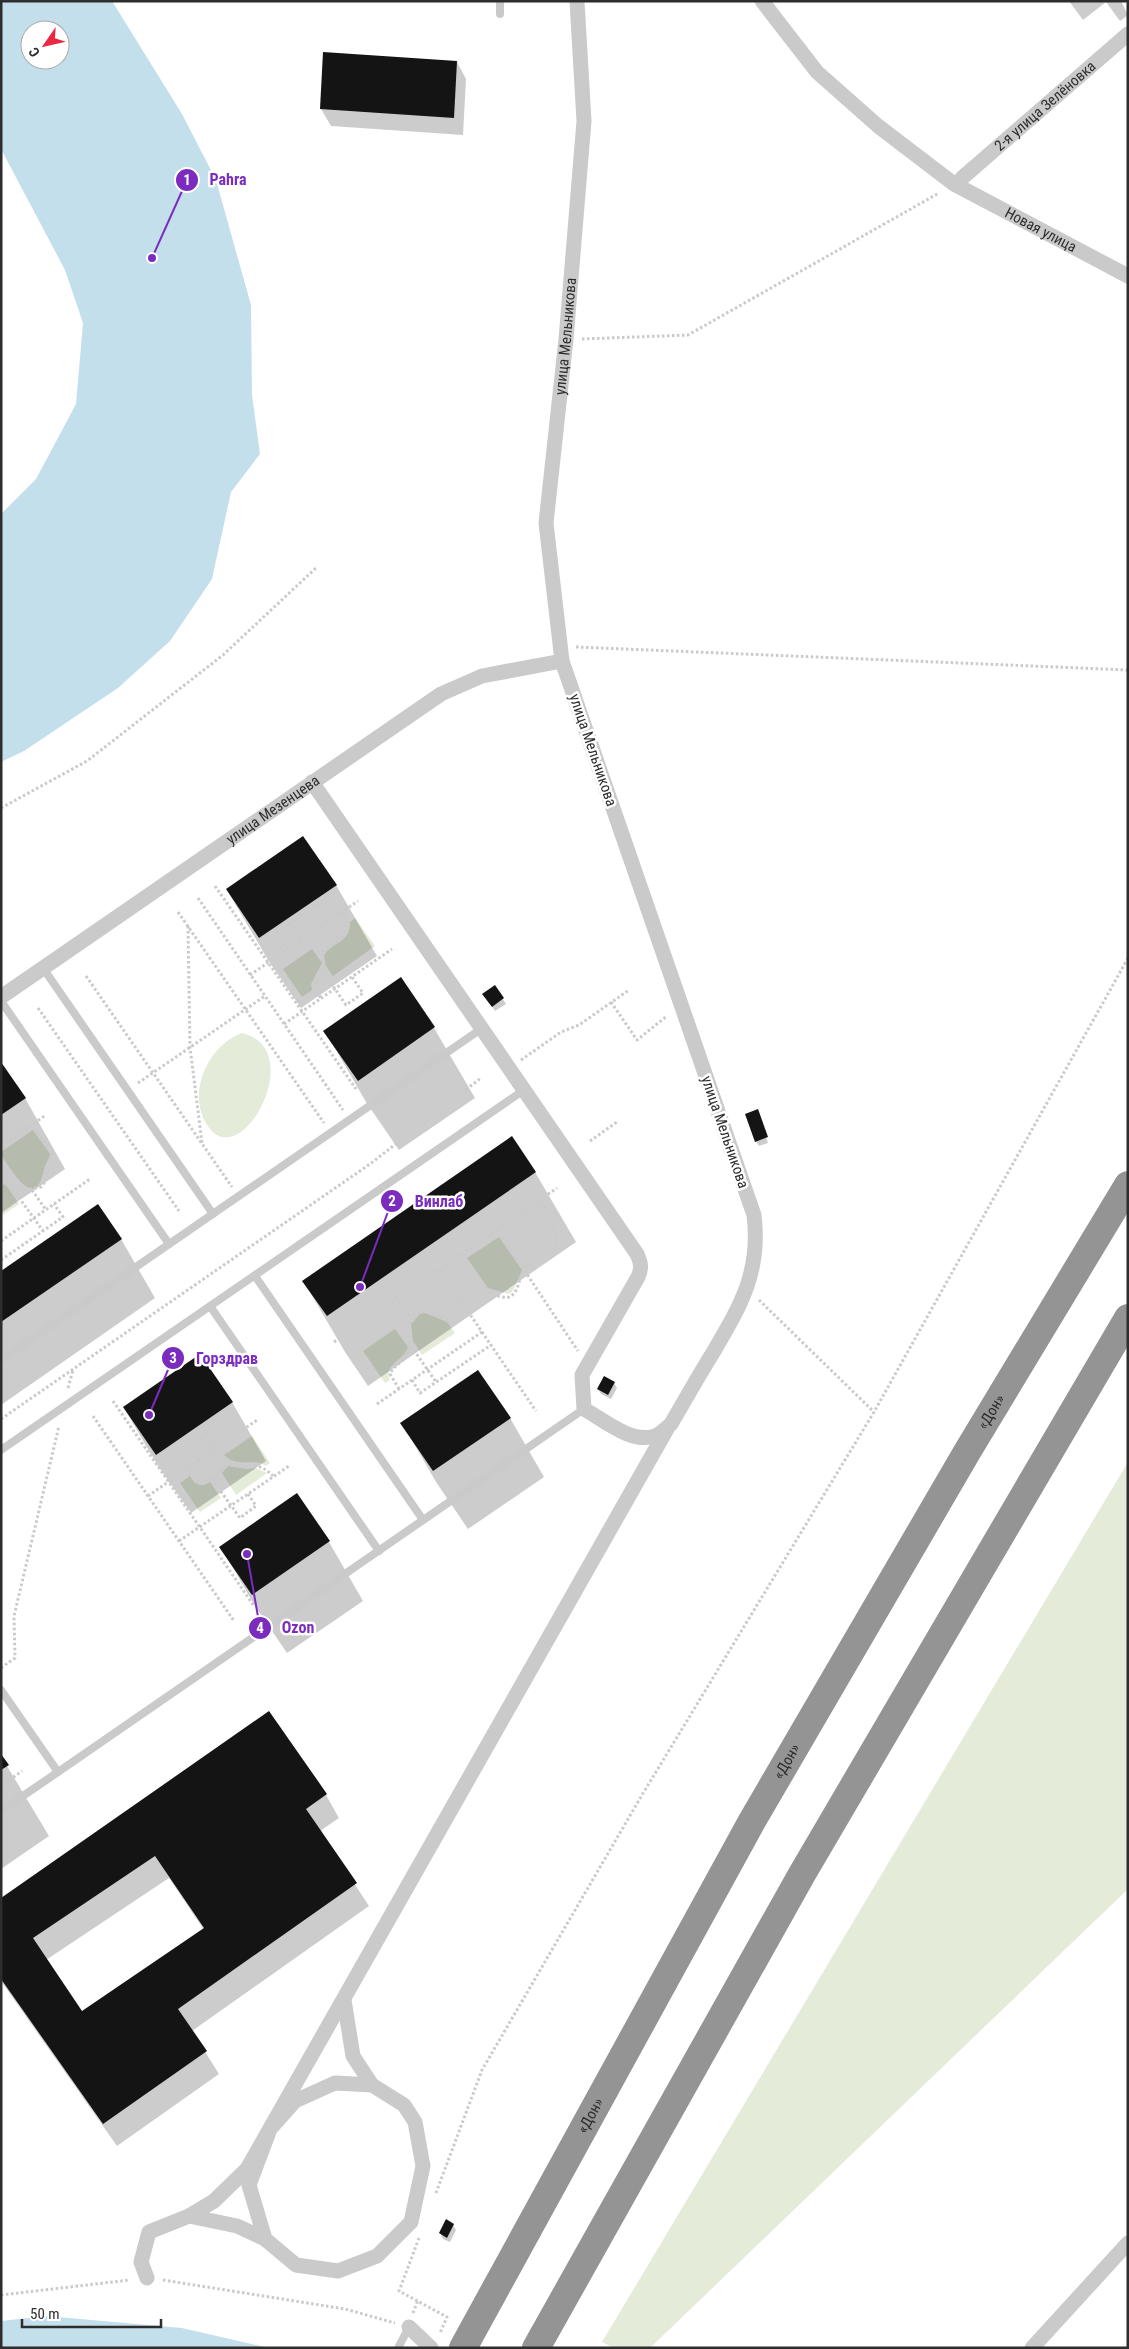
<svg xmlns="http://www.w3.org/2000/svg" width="1129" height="2349" viewBox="0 0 1129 2349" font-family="'Roboto Condensed',sans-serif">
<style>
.green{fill:#e4ebd9}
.water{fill:#c4dfec;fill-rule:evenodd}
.shadow{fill:#0003;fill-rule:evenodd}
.building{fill:#141414;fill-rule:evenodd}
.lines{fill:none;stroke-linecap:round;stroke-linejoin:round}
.path{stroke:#cacaca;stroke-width:3;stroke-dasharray:2.5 2.5;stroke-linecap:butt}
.service{stroke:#cacaca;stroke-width:8}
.minor{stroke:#cacaca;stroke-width:15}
.motorway{stroke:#949494;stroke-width:28}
.labels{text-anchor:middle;stroke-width:5;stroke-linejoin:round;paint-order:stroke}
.street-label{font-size:15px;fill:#2d2d2d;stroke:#fff}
.leader{fill:none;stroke:#7b2cbf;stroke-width:2}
.callout-dot{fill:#7b2cbf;stroke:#fff;stroke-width:2}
.mark-label{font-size:15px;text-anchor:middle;font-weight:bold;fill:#fff}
.callout-label{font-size:16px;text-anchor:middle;font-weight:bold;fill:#7b2cbf;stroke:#fff;stroke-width:5;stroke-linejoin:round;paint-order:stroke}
</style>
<rect width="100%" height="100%" fill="#fff"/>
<g class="green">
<path d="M355,918L375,946L333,976L326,966L324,955C333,942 351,942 350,922Z"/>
<polygon points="312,949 322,963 311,984 312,990 302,997 283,969"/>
<path d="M242,1033C310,1049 240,1177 207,1125C186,1092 209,1045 242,1033Z"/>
<path d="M33,1130L50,1154C49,1160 45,1164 44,1169C36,1213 12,1171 1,1155V1152Z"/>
<polygon points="1,1184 6,1185 19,1204 1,1216"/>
<polygon points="499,1237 522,1270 513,1291 509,1294 488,1288 467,1258"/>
<polygon points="425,1313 447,1322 455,1333 422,1355 413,1341 411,1324 420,1314"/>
<path d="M395,1329L408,1347C404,1361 383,1364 390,1380L385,1383L363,1351Z"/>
<path d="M252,1436L270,1463L266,1466C255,1457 238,1469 224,1455Z"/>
<polygon points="1128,1462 1128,1889 650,2348 614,2348 602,2342"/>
<polygon points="228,1466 246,1469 255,1468 267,1473 236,1495 222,1473"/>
<path d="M190,1476C195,1485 201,1488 210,1482L221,1498L200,1512L180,1483Z"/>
</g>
<g class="water">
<path d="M1,1H112L182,114L216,180L251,305L252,395L260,454L231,492L212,579L170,641L118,688L24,751L1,762V514L36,479L76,404L83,323L65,270L1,149ZM30,30H60V60H30Z"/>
<polygon points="46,2316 182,2328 269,2348 1,2348 1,2321"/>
</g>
<g class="shadow">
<polygon points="1069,1 1121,1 1128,15 1120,21 1106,2 1083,20"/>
<polygon points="324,53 457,62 466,79 463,135 331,126 321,109"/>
<polygon points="336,885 377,956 301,1008 268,960 227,890"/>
<polygon points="401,979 434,1028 475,1098 399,1150 366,1102 325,1031"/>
<polygon points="495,987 506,1004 495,1011 487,999"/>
<polygon points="1,1064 25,1098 65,1169 1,1213"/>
<polygon points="758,1115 768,1143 759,1146 756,1141"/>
<polygon points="535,1172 576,1242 368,1386 345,1352 304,1282"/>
<polygon points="121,1239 155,1298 1,1405 1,1273"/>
<polygon points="614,1383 617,1388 611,1399 601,1394 598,1389"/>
<polygon points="232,1402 266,1461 191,1513 158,1466 124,1408"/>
<polygon points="510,1418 544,1477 468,1529 436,1482 402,1423"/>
<polygon points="296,1495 329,1542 363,1601 287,1653 255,1606 221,1547"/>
<polygon points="1,1756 49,1836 1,1869"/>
<path d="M326,1795L339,1818L320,1831L369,1906L192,2031L219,2074L117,2146L1,1981V1899ZM169,1878L204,1930L81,2013L46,1960Z"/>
<polygon points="453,2225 456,2230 450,2242 443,2239 440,2233"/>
</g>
<g class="building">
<polygon points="323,52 457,61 454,118 320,109"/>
<polygon points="303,836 337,885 259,938 226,889"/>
<polygon points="401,977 435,1027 358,1081 323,1031"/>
<polygon points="495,985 504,998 492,1007 482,994"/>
<polygon points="1,1062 26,1098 1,1115"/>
<polygon points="758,1109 768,1137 755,1142 745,1114"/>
<polygon points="512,1136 536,1172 327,1316 302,1281"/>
<polygon points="98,1204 122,1239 1,1322 1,1271"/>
<polygon points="200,1354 233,1402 156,1455 123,1407"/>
<polygon points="478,1370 511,1418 433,1471 400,1423"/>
<polygon points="604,1376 615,1382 608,1395 597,1389"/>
<polygon points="297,1493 330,1541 252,1595 219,1547"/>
<path d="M269,1711L327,1794L306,1809L357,1883L178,2009L207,2051L103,2124L1,1979V1898ZM155,1856L204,1928L82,2011L33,1938Z"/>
<polygon points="1,1754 9,1765 1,1770"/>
<polygon points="446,2219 454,2224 447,2238 439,2233"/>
</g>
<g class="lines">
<g class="path">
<polyline points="582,339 688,335 939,193"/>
<polyline points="576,647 1128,670"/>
<polyline points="1,808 87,761 223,655 317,567"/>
<polyline points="215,886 356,1089"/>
<polyline points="198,898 343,1110"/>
<polyline points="316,905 328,922"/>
<polyline points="178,912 324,1123"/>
<polyline points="290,924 301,940"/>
<polyline points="188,926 190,1047 202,1143"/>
<path d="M288,949L276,933L329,896L348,923C345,942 335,940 323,951C322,957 325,962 324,967C319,984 308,978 321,998"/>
<polyline points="322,970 346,1005 363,993 352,977"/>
<polyline points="250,975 358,901"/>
<polyline points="86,976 232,1187"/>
<polyline points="611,1002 637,1040 667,1016"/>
<polyline points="38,1008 179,1211"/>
<polyline points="284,1024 392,949"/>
<polyline points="521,1060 561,1032 579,1025 629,990"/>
<polyline points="138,1083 265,996"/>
<polyline points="590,1141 617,1122"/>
<polyline points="1,1146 46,1115"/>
<polyline points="1,1182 26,1190 41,1187 44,1183 52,1153 31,1126"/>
<polyline points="10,1185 43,1231"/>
<polyline points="32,1190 46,1210"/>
<polyline points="497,1229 578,1351"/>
<polyline points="1,1241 90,1179"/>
<polyline points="1,1260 63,1217 54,1204"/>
<polyline points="396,1298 411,1319"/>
<polyline points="759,1300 874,1412"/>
<polyline points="482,1332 536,1411"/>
<polyline points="334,1342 557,1188"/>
<polyline points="411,1346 436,1382"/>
<polyline points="412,1380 420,1393 491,1345"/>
<polyline points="68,1388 73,1370"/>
<path d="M399,1389L390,1374C394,1364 407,1361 409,1350C412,1337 402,1325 415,1314C419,1311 425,1310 430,1311C436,1313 441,1318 447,1319C456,1313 457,1301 468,1294C484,1284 495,1300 510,1297C520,1290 518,1279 524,1270C531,1261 539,1260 548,1255C570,1245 546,1214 540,1199"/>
<polyline points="113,1401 254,1606"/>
<polyline points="377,1404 482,1332 439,1269"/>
<polyline points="93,1416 234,1621"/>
<polyline points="1,1419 370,1164 481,1078"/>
<polyline points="199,1460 190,1446 207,1434 227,1465"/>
<path d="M187,1468L195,1481C212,1486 217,1469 231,1464C251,1467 258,1461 273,1476"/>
<polyline points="212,1479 240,1518 256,1506 248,1494"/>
<polyline points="148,1496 257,1420"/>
<polyline points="179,1541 289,1466"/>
<polyline points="1,1668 15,1658 14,1616 59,1426"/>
<polyline points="1,1786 22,1771"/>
<polyline points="436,2193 482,2070 642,1795 874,1412 1128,958"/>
<polyline points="419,2238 399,2291 447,2317 440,2333"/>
<polyline points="163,2280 345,2309 395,2323"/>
<polyline points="1,2295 130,2280"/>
<polyline points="413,2313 418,2300"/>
</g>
<g class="service">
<polyline points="500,14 500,1"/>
<polyline points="43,968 213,1214"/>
<polyline points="1,1001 169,1244"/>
<polyline points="255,1276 423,1520"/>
<polyline points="210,1306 379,1551"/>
<polyline points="1,1360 481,1029"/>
<polyline points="1,1450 524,1090"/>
<polyline points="1,1690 58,1772 584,1409"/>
<polyline points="1,1811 58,1772"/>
<polyline points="398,2348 409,2327"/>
</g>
<g class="minor">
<path id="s1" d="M762,1L817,72L878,126L954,184L1128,276"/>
<path id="s2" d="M962,178L1128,34"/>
<path id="s3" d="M312,782L637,1254C641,1263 642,1268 638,1277L582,1375L584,1409C604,1420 631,1444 655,1436C661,1434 666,1428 671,1424C685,1400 699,1375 714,1351C741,1305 761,1271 754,1215L562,661L546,523L566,339L584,121L577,1"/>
<path id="s4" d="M1,997L441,694L482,676L562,661"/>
<polyline points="344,2000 353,2056 372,2085"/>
<polygon points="335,2083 372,2085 404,2105 415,2122 423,2166 411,2222 377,2256 338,2271 296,2265 265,2239 249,2185 270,2129 295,2101"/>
<polyline points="189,2216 237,2226 265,2239"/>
<polyline points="147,2278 141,2262 149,2232 189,2216 214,2201 247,2169 667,1429"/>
<polyline points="409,2327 431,2348"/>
<polyline points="1032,2348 1128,2243"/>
</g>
<g class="motorway">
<path id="s5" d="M463,2348L752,1821L967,1452L1128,1185"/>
<polyline points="536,2348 802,1874 1128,1318"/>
</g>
</g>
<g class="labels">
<g class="street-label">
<text dy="5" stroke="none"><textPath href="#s2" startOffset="110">2-я улица Зелёновка</textPath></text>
<text dy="5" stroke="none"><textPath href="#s1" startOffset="365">Новая улица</textPath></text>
<text dy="5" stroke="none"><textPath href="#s3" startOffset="1985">улица Мельникова</textPath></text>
<text transform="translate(593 750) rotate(71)" y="5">улица Мельникова</text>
<text dy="5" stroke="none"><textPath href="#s4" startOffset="330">улица Мезенцева</textPath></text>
<text transform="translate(725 1132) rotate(71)" y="5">улица Мельникова</text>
<text dy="5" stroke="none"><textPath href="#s5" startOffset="1075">«Дон»</textPath></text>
<text dy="5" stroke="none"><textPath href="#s5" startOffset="670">«Дон»</textPath></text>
<text dy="5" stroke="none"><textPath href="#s5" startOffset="265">«Дон»</textPath></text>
</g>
</g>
<path class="leader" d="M152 258L187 180M360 1287L392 1201M149 1415L173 1358M247 1554L260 1628"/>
<g class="callout-dot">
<circle cx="152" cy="258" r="5"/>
<circle cx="360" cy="1287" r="5"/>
<circle cx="149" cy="1415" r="5"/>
<circle cx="247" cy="1554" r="5"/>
<circle cx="187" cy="180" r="12"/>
<circle cx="392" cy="1201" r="12"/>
<circle cx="173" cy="1358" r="12"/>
<circle cx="260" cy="1628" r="12"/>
</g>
<g class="mark-label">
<text x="187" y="185">1</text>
<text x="392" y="1206">2</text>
<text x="173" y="1363">3</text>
<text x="260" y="1633">4</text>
</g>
<g class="callout-label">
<text x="228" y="185">Pahra</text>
<text x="439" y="1207">Винлаб</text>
<text x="227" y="1364">Горздрав</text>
<text x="298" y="1633">Ozon</text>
</g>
<rect width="1129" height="2349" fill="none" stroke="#2d2d2d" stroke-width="5"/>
<g transform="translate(45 45) rotate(236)"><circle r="24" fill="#ffffff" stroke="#ababab"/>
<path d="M0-4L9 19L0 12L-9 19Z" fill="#ea2841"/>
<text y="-8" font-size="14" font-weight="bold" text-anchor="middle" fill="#2d2d2d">С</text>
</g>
<path d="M22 2319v8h139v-8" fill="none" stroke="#2d2d2d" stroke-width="2.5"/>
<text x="30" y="2319" font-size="15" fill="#2d2d2d" stroke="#ffffff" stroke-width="4" paint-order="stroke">50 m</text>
</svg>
